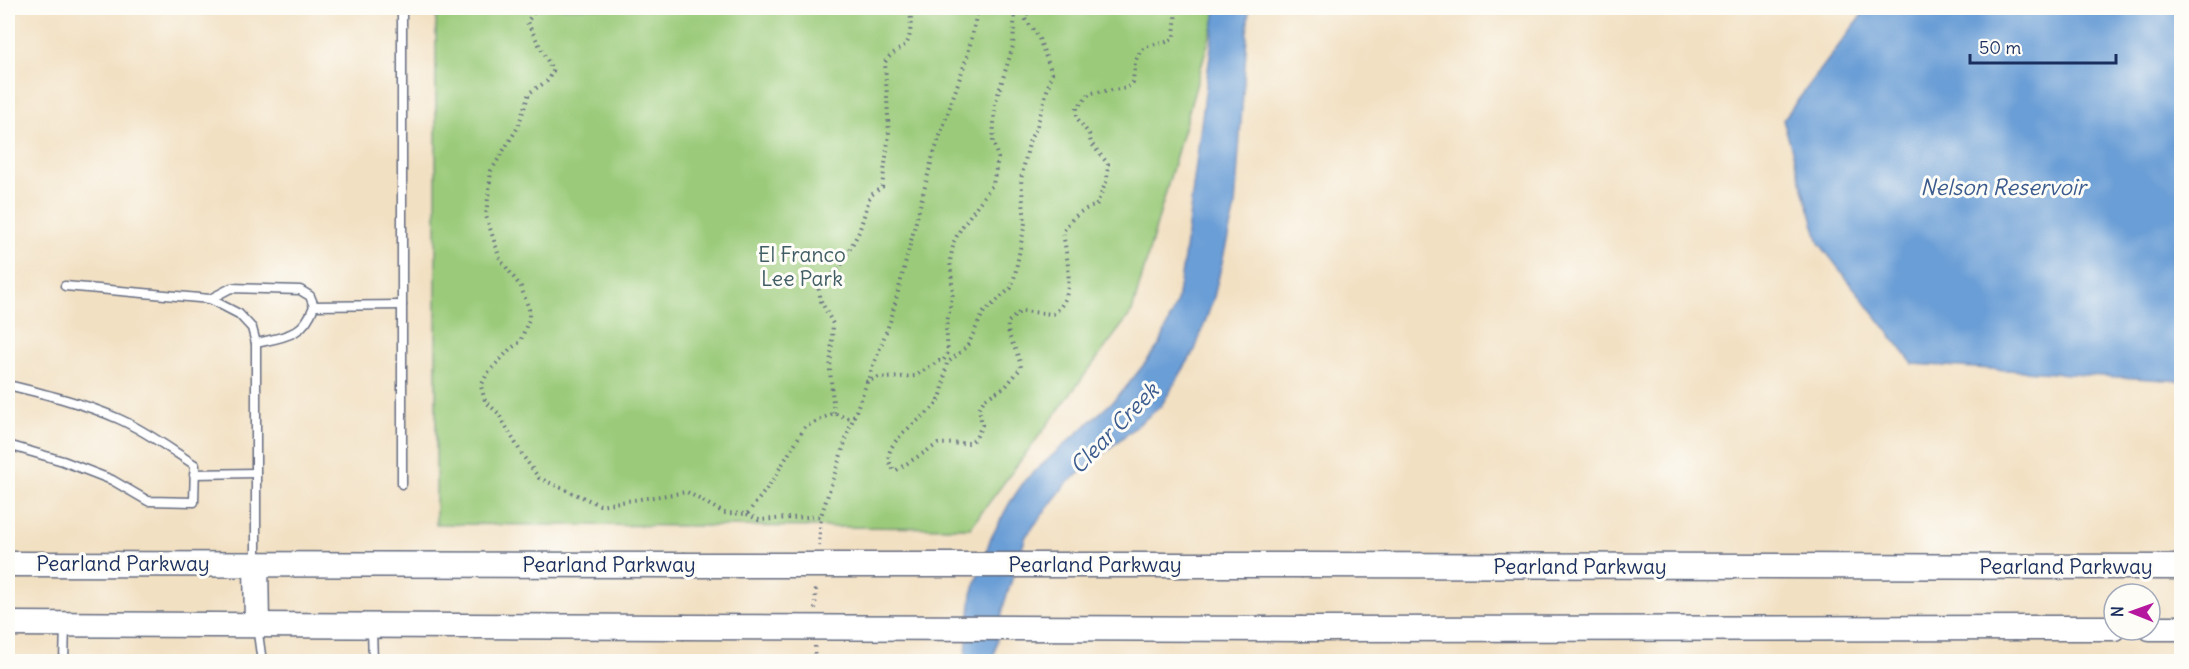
<svg xmlns="http://www.w3.org/2000/svg" width="2189" height="669" viewBox="0 0 2189 669" font-family="Delius,sans-serif">
<style>
.green{fill:#9bcb7a;stroke:#5b7d6c;stroke-width:1.5}
.water{fill:#6a9ed6;stroke:#42669a;stroke-width:1.5}
.lines{fill:none;stroke-linecap:round;stroke-linejoin:round}
.service-casing{stroke:#666d81;stroke-width:11}
.secondary-casing{stroke:#666d81;stroke-width:27}
.path{stroke:#666d81;stroke-width:4;stroke-dasharray:1.5 4.5;stroke-linecap:butt}
.service{stroke:#fff;stroke-width:8}
.secondary{stroke:#fff;stroke-width:24}
.secondary-bridge-casing{stroke:#666d81;stroke-width:27;stroke-linecap:butt}
.secondary-bridge{stroke:#fff;stroke-width:24}
.labels{text-anchor:middle;stroke-width:6;stroke-linejoin:round;paint-order:stroke}
.park-label{font-size:21px;fill:#415e66;stroke:#fdfcf7}
.street-label{font-size:21px;fill:#1b2f5e;stroke:#fdfcf7}
.water-label{font-size:22px;font-style:italic;fill:#3b5b8e;stroke:#fdfcf7}
</style>
<rect width="100%" height="100%" fill="#fdfcf7"/>
<filter id="ink" filterUnits="userSpaceOnUse"><feTurbulence type="fractalNoise" baseFrequency=".0167" numOctaves="2"/><feDisplacementMap in="SourceGraphic" scale="12" xChannelSelector="R" yChannelSelector="G"/><feConvolveMatrix kernelMatrix="1 2 1 2 8 2 1 2 1" color-interpolation-filters="sRGB"/></filter>
<filter id="wash" filterUnits="userSpaceOnUse"><feTurbulence type="fractalNoise" baseFrequency=".008" numOctaves="4" result="noise"/><feDisplacementMap in="SourceGraphic" scale="24" xChannelSelector="R" yChannelSelector="G"/><feGaussianBlur stdDeviation="1.35" result="paint"/><feColorMatrix in="noise" values="0 0 0 0 0 0 0 0 0 0 0 0 0 0 0 0 0 1.4 0 .05"/><feComposite in="paint" operator="in"/></filter>
<g filter="url(#wash)">
<rect width="100%" height="100%" fill="#f2e0c2"/>
<polygon class="green" points="436,8 1218,8 1132,312 970,528 436,524"/>
<g class="water">
<polygon points="1216,8 1249,8 1235,207 1214,297 1195,350 1161,406 1066,484 1026,536 1004,604 993,661 965,662 972,594 990,540 1009,504 1025,480 1111,403 1127,386 1160,344 1177,301 1184,257"/>
<polygon points="1867,8 2181,8 2181,381 1913,364 1819,243 1783,120"/>
</g>
</g>
<g filter="url(#ink)">
<g class="lines">
<defs>
<g id="service">
<polyline points="65,286 210,299 239,314 252,328 256,343 256,563"/>
<path d="M210,299L231,288L300,290L310,296L314,306C304,336 284,337 256,343"/>
<polyline points="314,306 402,305"/>
<path d="M8,385C45,394 83,403 119,419C146,431 170,449 195,465L194,502L148,501L112,480L63,461L8,445"/>
<polyline points="194,474 256,473"/>
<polyline points="402,484 402,8"/>
<polyline points="257,626 262,662"/>
<polyline points="372,629 373,662"/>
<polyline points="64,662 65,625"/>
</g>
<g id="secondary">
<polyline points="8,564 683,565"/>
<polyline points="256,564 257,624"/>
<polyline points="1303,565 2182,567"/>
<polyline points="8,624 682,627"/>
<polyline points="2150,628 2182,628"/>
<polyline points="1302,629 2114,628"/>
</g>
</defs>
<use href="#service" class="service-casing"/>
<use href="#secondary" class="secondary-casing"/>
<g class="path">
<polyline points="537,8 527,22 553,71 547,81 529,93 518,127 491,171 486,216 500,259 521,287 529,309 529,319 520,342 510,349 487,374 481,386 485,401 498,413 523,456 539,478 600,505 687,492 724,513 747,514 769,486 805,427 834,413 847,418 855,415"/>
<path d="M1029,8L1025,19L1038,36L1052,73L1036,129L1030,139L1021,179L1025,223L1015,275L1011,288L983,313L967,347L947,363C944,374 944,390 939,400C930,418 870,444 895,471L938,444L969,443L976,438L982,425L979,408L985,399L1006,386L1021,368C1019,351 1006,338 1008,322L1021,311L1053,314C1078,297 1066,256 1063,232C1070,220 1081,208 1096,206L1107,180L1108,164L1091,143L1089,134L1077,118V108L1090,93L1127,88L1133,82C1134,68 1134,50 1151,45C1161,42 1163,45 1174,38L1176,8"/>
<polyline points="866,382 879,377 886,378 915,376 939,361 943,361 948,353 946,327 953,293 950,261 954,241 961,228 993,184 998,158 993,142 995,104 1013,46 1015,8"/>
<path d="M834,413L830,370L833,324L821,301L818,286L839,269L859,232L870,196L882,187L889,134L885,62C891,53 896,52 904,46C913,39 910,18 911,8"/>
<polyline points="747,514 759,520 821,516 850,427 891,319 932,159 968,54 978,8"/>
<polyline points="819,546 821,516"/>
<polyline points="815,609 816,586"/>
<polyline points="815,646 815,662"/>
</g>
<use href="#service" class="service"/>
<use href="#secondary" class="secondary"/>
<defs>
<g id="secondary-bridge">
<polyline points="683,565 1303,565"/>
<polyline points="682,627 1302,629"/>
</g>
</defs>
<use href="#secondary-bridge" class="secondary-bridge-casing"/>
<use href="#secondary-bridge" class="secondary-bridge"/>
</g>
</g>
<g class="labels">
<g class="park-label">
<text x="802" y="262">El Franco<tspan x="802" dy="24">Lee Park</tspan></text>
</g>
<g class="street-label">
<text x="123" y="571">Pearland Parkway</text>
<text x="609" y="572">Pearland Parkway</text>
<text x="1095" y="572">Pearland Parkway</text>
<text x="1580" y="574">Pearland Parkway</text>
<text x="2066" y="574">Pearland Parkway</text>
</g>
<g class="water-label">
<text x="2003" y="195">Nelson Reservoir</text>
<text transform="translate(1114 428) rotate(-46)" y="8">Clear Creek</text>
</g>
</g>
<rect width="2189" height="669" fill="none" stroke="#fdfcf7" stroke-width="30"/>
<g transform="translate(2132 612) rotate(271)"><circle r="28" fill="#fdfcf7" stroke="#a3aaba" stroke-width="1.5"/>
<path d="M0-4.5L10 22L0 15L-10 22Z" fill="#b5179e"/>
<text y="-9" font-size="16" font-weight="bold" text-anchor="middle" fill="#1b2f5e">N</text>
</g>
<path d="M1970 54v9h146v-9" fill="none" stroke="#1b2f5e" stroke-width="3"/>
<text x="1979" y="54" font-size="18" fill="#1b2f5e" stroke="#fdfcf7" stroke-width="4.5" paint-order="stroke">50 m</text>
</svg>
